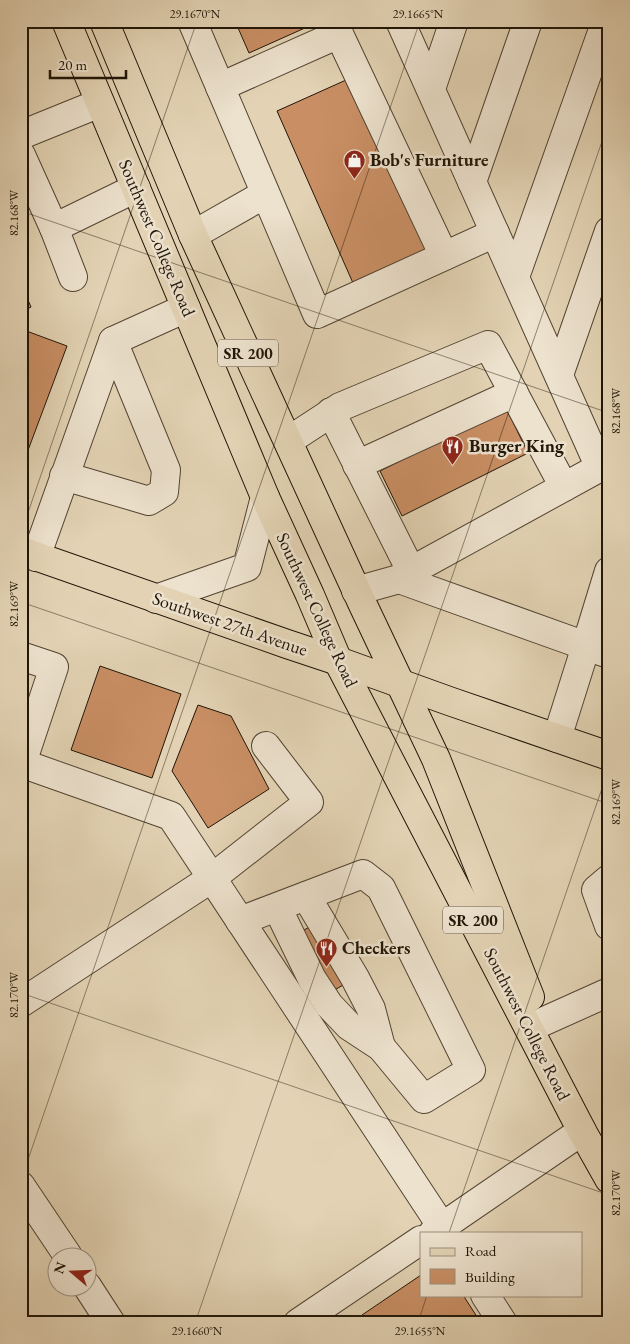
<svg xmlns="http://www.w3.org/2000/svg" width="630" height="1344" viewBox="0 0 630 1344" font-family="'EB Garamond',serif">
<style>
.building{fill:#c98e64;stroke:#201507}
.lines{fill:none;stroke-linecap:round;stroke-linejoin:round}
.minor-casing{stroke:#514432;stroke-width:30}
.major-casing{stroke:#201507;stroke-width:30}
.minor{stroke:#ede2ce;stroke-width:28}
.major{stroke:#e3d3b4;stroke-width:28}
.ticks{fill:none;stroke:#201507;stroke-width:1;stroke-opacity:0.45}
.labels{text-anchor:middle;stroke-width:5;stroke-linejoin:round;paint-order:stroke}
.shield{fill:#ede2ce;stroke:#5e5243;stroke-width:1}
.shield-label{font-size:16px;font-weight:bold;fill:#201507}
.poi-label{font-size:18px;font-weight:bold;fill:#201507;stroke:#ede2ce;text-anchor:start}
.street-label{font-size:18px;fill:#201507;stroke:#ede2ce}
.neatline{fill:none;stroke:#201507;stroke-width:2}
.ticks-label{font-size:12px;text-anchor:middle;fill:#201507}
</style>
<rect width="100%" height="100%" fill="#e3d3b4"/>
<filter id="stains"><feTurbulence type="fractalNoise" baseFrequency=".004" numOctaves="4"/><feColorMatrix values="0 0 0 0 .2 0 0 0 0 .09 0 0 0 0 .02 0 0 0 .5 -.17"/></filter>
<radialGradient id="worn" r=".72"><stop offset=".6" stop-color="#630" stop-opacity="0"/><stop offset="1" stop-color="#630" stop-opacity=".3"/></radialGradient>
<g class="building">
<polygon points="235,21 315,21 316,23 249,53"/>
<polygon points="355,76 431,248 353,283 277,111"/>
<polygon points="21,284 31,307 21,312"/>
<polygon points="21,329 67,346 21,469"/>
<polygon points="506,408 528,453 402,516 380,471"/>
<polygon points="100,666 181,694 152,778 71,750"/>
<polygon points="198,705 231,716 269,789 208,828 172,771"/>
<polygon points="311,926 345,984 331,992 297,934"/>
<polygon points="421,1275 421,1295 463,1295 481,1323 367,1323 362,1315"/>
</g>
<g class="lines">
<defs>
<g id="minor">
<polyline points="192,21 317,314 495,233"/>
<polyline points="400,21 597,461 609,464"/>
<polyline points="339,34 444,256"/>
<polyline points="220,87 339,34 333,21"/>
<polyline points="431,89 454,21"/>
<polyline points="21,135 100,103"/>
<polyline points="21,155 54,228 136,188"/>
<polyline points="472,182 528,21"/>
<polyline points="54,228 73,277"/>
<polyline points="193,235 265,194"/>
<polyline points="515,277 606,21"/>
<polyline points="559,375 609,231"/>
<polyline points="331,412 411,571"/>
<polyline points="288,441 340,407 488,345 564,487"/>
<polyline points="357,465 514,393"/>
<polyline points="64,476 149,501 164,492 166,470 113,341"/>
<polyline points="36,557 113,341 186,308"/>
<polyline points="399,579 586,646 609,571"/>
<polyline points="356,591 399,579 411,571 606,464 609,457"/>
<polyline points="156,599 247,567 265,497"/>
<polyline points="21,656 54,667 22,763"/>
<polyline points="557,738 586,646 609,654"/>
<polyline points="21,763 171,816 446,1233"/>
<polyline points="609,879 596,890 609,926"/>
<polyline points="306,896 355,978 371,1009 381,1047"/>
<polyline points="240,921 363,874 381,888 471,1070 424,1099 381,1047 349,1026 329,1005 312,979 277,907"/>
<polyline points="21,1003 212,878 309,802 266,746"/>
<polyline points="540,1023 609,992"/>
<polyline points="21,1186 68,1256"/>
<polyline points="433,1233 582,1131"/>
<polyline points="87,1286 111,1323"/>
<polyline points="485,1295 503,1323"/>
<polyline points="298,1323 421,1240"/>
</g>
<g id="major">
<polyline points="66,21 265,497 310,595 338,661 582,1131 609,1179"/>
<polyline points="104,21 193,235 363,605 436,759 530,997"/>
<polyline points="21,551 287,644 338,661 449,701 609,756"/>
</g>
</defs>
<use href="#minor" class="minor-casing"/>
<use href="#major" class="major-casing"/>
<use href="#minor" class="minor"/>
<use href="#major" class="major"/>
</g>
<path class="ticks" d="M607,21L609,22M21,211L609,413M21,533L197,21M21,602L609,804M21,993L609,1195M21,1180L420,21M449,1233L609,768M195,1323L609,121M418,1323L427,1295"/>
<defs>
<symbol id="shop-pin" viewBox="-11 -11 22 30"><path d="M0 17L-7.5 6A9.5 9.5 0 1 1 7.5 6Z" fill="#8f2418" stroke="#ede2ce"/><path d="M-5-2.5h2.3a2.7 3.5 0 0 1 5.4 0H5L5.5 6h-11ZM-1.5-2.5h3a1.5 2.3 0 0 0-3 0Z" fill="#fff"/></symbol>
<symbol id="restaurant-pin" viewBox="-11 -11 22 30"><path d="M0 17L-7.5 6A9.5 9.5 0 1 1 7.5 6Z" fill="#8f2418" stroke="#ede2ce"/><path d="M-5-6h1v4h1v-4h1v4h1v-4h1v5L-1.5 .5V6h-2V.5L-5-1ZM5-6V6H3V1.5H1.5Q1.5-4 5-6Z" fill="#fff"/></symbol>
</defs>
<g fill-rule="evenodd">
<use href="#shop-pin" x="342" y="148" width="25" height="34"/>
<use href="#restaurant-pin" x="440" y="434" width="25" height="34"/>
<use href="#restaurant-pin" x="314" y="936" width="25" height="34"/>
</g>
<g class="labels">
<g class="shield">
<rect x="218" y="339.5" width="60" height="27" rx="4"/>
<rect x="443" y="906.5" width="60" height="27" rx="4"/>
</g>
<g class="shield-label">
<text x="248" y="359">SR 200</text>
<text x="473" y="926">SR 200</text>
</g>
<g class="poi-label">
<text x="370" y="166">Bob's Furniture</text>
<text x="469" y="452">Burger King</text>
<text x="342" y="954">Checkers</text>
</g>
<g class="street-label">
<text transform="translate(157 238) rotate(67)" y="6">Southwest College Road</text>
<text transform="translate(317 610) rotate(65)" y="6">Southwest College Road</text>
<text transform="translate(230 624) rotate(19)" y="6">Southwest 27th Avenue</text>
<text transform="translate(527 1024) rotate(63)" y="6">Southwest College Road</text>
</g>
</g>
<rect width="630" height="1344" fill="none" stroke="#e3d3b4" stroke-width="55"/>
<rect x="420" y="1232" width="162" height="65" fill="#ede2ce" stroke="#9b907e"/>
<rect x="430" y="1248" width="25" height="8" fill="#e3d3b4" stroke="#9b907e"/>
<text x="465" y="1256" font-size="15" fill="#201507">Road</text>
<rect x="430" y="1269" width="25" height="15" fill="#c98e64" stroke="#9b907e"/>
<text x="465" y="1282" font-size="15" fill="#201507">Building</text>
<g transform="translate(72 1272) rotate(289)"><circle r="24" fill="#ede2ce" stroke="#9b907e"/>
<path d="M0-4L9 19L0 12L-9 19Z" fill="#8f2418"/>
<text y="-8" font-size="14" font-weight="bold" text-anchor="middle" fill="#201507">N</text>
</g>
<path d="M50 70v8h76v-8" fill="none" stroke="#201507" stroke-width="2.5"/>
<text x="58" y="70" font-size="15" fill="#201507" stroke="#ede2ce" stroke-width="4" paint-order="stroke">20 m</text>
<rect x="28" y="28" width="574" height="1288" class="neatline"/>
<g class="ticks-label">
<text x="195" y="18">29.1670°N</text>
<text x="418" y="18">29.1665°N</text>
<text transform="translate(14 213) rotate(-90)" y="4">82.168°W</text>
<text transform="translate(616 411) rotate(-90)" y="4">82.168°W</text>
<text transform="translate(14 604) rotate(-90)" y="4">82.169°W</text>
<text transform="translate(616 802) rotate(-90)" y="4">82.169°W</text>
<text transform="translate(14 995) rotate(-90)" y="4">82.170°W</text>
<text transform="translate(616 1193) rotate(-90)" y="4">82.170°W</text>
<text x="197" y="1335">29.1660°N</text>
<text x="420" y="1335">29.1655°N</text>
</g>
<rect width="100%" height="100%" filter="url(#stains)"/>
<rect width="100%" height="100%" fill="url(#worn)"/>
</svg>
